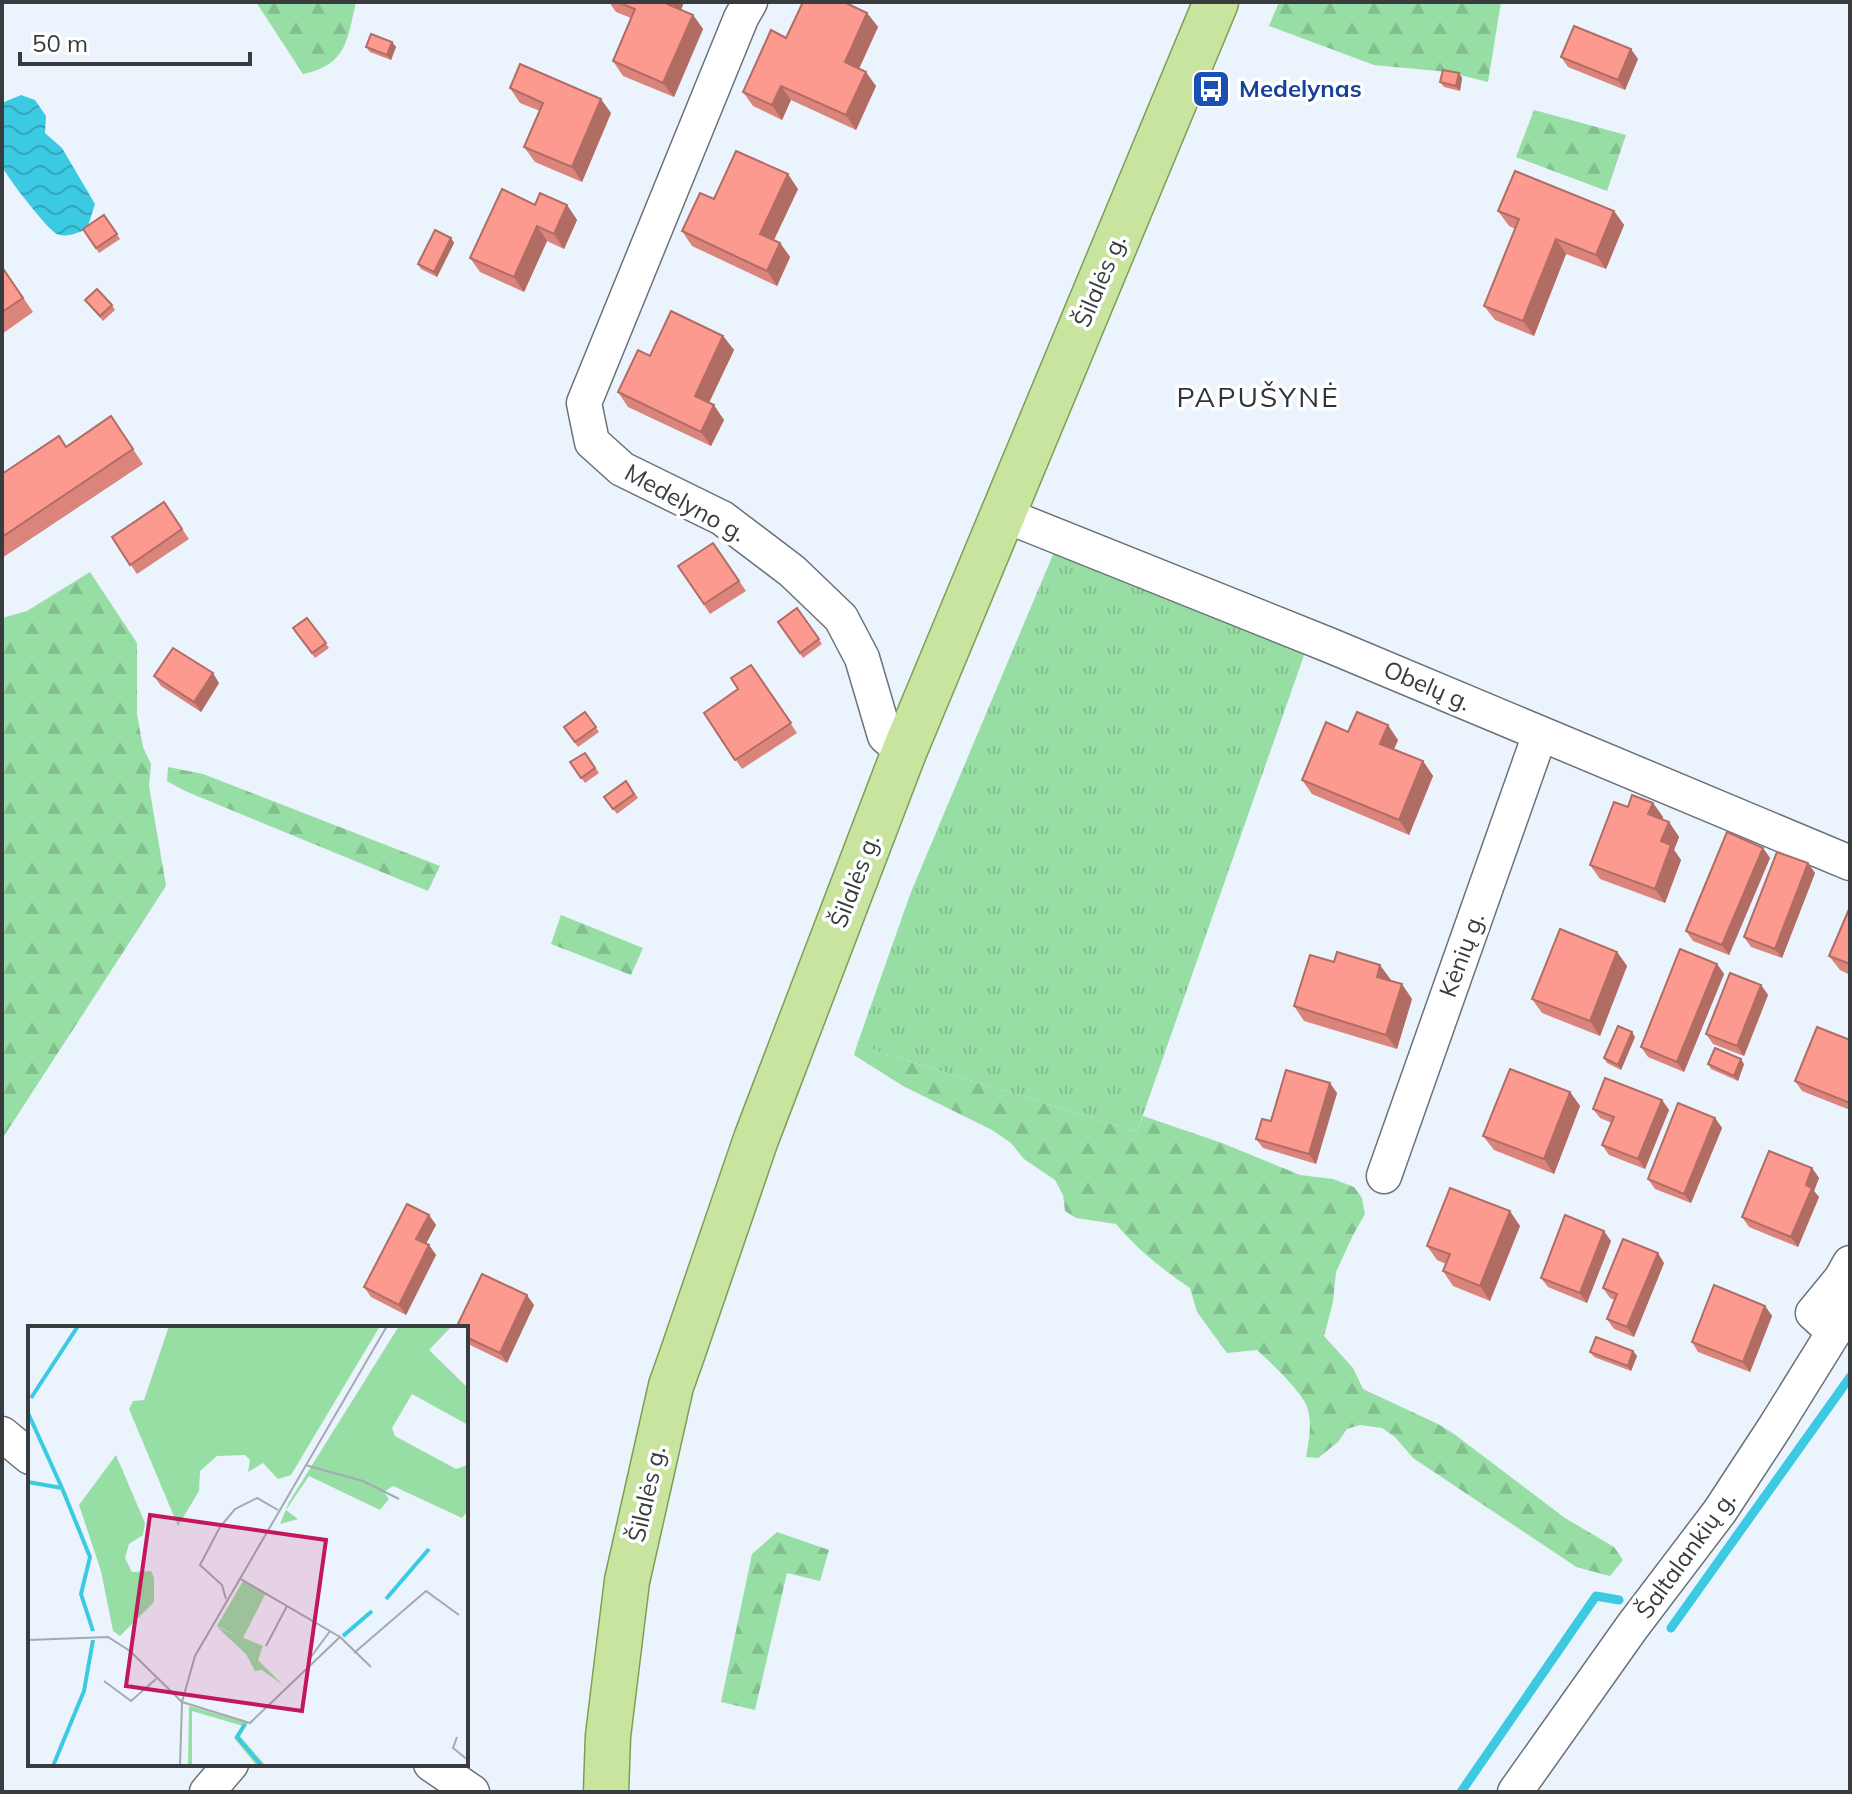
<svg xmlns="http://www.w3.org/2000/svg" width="1852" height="1794" viewBox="0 0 1852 1794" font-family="Mulish,sans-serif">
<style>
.grass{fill:url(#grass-tufts)}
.forest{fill:url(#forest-firs)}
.water{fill:url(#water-waves)}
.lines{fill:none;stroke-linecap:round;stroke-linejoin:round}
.stream{stroke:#3ccae3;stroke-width:9}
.minor-casing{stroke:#6a727a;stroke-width:37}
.primary-casing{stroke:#7e9e54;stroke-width:47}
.minor{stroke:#fff;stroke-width:34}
.primary{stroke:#c8e49f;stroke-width:44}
.wall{fill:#da847b}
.shaded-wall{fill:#b16c64}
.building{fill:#fd9a8f;stroke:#b16c64;stroke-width:2}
.labels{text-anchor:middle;stroke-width:7;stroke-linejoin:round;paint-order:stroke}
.transit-label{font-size:24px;font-weight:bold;fill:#164399;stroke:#fff;text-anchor:start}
.street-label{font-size:24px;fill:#383c3f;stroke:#fff}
.quarter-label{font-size:28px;letter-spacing:2px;fill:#2d343b;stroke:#fff}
.inset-river{fill:none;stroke:#3ccae3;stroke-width:4}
.inset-road{fill:none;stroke:#a3aab1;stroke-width:2}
.view{fill:#c2185b;fill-opacity:0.15;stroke:#c2185b;stroke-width:4}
.inset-edge{fill:none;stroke:#383c3f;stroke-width:4}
</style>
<defs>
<pattern id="grass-tufts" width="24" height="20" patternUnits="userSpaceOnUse" patternTransform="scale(2)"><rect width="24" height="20" fill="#97dea5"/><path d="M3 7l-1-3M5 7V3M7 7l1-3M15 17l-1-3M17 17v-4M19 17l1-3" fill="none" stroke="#83bf8f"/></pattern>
<pattern id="forest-firs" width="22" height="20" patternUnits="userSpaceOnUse" patternTransform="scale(2)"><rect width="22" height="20" fill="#97dea5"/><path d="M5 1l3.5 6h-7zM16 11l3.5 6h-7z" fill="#83bf8f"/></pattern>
<pattern id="water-waves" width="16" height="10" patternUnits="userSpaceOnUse" patternTransform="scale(2)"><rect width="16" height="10" fill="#3ccae3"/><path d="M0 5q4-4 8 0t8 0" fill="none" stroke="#33a5b9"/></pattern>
</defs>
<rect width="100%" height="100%" fill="#ebf3fd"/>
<polygon class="grass" points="1060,538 1310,638 1137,1132 857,1045 911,892"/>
<g class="forest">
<path d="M256,2H356C347,40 347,65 303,74Z"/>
<polygon points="1279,2 1501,2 1488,82 1448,72 1374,65 1269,26"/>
<polygon points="1534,110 1626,135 1607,191 1516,157"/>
<polygon points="90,572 137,643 137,714 143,747 151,764 149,786 166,886 2,1139 2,618 27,611"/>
<polygon points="168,767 203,774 440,866 428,891 185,791 167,781"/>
<polygon points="561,915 643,948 631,975 551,944"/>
<path d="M857,1045L1137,1132L1143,1116L1222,1143L1300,1175L1333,1179L1354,1187L1362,1198L1365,1214L1353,1235L1336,1272L1333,1302L1324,1336L1353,1368L1363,1389L1438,1424L1454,1434L1565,1518L1614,1547L1623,1560L1610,1576L1576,1567L1563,1558L1413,1458L1395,1437L1382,1428L1360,1425L1347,1429L1338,1442L1318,1458L1306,1457C1309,1440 1314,1417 1304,1401C1296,1386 1270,1362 1257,1350L1227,1353L1197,1312L1190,1288C1163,1270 1137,1249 1116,1224L1076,1218L1065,1211L1063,1195L1055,1180L1024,1159L1011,1143L992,1130L903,1086L854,1055Z"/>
<polygon points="777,1532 829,1550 820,1581 787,1573 755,1710 721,1702 752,1554"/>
</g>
<path class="water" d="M21,95L35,100L46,116L45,133L62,148L95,204L87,229C77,233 67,238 57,234C49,231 5,175 2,166C0,157 2,115 2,103Z"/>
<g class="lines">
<g class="stream">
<polyline points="1671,1628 1850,1377"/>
<polyline points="1461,1792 1596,1596 1619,1600"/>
</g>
<defs>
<g id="minor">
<polyline points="750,2 741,18 584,403 592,442 622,469 722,518 792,571 841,618 862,658 885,736 904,752"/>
<polyline points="1002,514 1329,645 1850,863"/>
<polyline points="1384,1176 1540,734"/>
<polyline points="1834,1332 1813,1313 1841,1279 1850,1263"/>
<polyline points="2,1434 30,1457"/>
<polyline points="431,1764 472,1792"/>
<polyline points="207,1792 231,1764"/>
<polyline points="1515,1792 1632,1627 1720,1511 1775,1427 1834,1332 1850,1313"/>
</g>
<polyline id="primary" points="606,1792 608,1736 627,1581 671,1386 682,1355 756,1139 904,752 1216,2"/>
</defs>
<use href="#minor" class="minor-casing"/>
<use href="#primary" class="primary-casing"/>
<use href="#minor" class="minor"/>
<use href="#primary" class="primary"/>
</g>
<g class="wall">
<polygon points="609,2 684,2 681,10 693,15 703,29 674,97 623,76 613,61 631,18 616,12"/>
<polygon points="867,13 878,27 859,69 876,86 856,130 791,100 782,120 753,106 743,92 786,38"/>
<polygon points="392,42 396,47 391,60 370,52 366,47"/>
<polygon points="1561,57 1638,59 1625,90 1568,67"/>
<polygon points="1459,73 1462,78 1460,91 1444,87 1440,82"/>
<polygon points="510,88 611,113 582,182 535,162 524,147 540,111 520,103"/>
<polygon points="798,189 774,240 780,243 790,257 777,286 692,246 682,231 714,199"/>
<polygon points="535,205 567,205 577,220 564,249 547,241 524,292 480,272 470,258"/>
<polygon points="1498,211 1614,211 1624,225 1606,269 1566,254 1534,336 1495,320 1484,306 1515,229 1509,226"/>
<polygon points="104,215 120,239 99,253 83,229"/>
<polygon points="451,238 454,243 437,277 421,269 418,264"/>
<polygon points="2,267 33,312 2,334"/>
<polygon points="85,300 112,305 115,310 103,321"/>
<polygon points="723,336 734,350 709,403 724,420 711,446 628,407 618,392 650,356"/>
<polygon points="111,416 143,464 2,558 2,474 66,447"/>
<polygon points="164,502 189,539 137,574 112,537"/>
<polygon points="713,543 746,591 710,614 678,566"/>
<polygon points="797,608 822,644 803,658 778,622"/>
<polygon points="307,618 329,648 315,658 293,628"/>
<polygon points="751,665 797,733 742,769 704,713 738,689"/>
<polygon points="154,676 219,683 201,712 161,686"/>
<polygon points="585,712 599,732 578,747 564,727"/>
<polygon points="1348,732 1398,740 1394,749 1423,761 1433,776 1409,835 1312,794 1302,780"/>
<polygon points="585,753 599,773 585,783 570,762"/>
<polygon points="626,781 638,798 617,814 604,797"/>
<polygon points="1653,803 1663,817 1662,820 1669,822 1679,837 1674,850 1681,860 1665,903 1600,879 1590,865 1628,807"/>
<polygon points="1763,848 1770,858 1729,955 1693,941 1686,931"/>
<polygon points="1808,863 1815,873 1782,958 1751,947 1744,937"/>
<polygon points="1850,907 1850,975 1840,970 1829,956"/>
<polygon points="1617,952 1627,966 1600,1036 1542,1013 1532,999"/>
<polygon points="1717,964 1724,974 1684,1072 1648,1057 1641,1047"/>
<polygon points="1391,980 1412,999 1397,1049 1304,1021 1294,1006"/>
<polygon points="1761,985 1768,995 1744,1056 1713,1044 1706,1034"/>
<polygon points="1635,1037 1621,1070 1607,1063 1604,1058"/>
<polygon points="1850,1040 1850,1110 1802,1091 1795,1081"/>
<polygon points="1708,1064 1744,1064 1738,1081 1711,1069"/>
<polygon points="1570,1092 1580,1106 1554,1174 1494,1150 1483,1136"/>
<polygon points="1337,1093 1316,1164 1263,1148 1256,1139 1271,1121"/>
<polygon points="1662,1100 1669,1110 1645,1169 1609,1155 1602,1145 1612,1123 1600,1118 1593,1109"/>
<polygon points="1715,1118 1722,1128 1691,1203 1655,1189 1648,1179"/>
<polygon points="1812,1168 1819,1178 1814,1191 1819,1197 1798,1247 1749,1227 1742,1217"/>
<polygon points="429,1215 436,1225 426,1244 429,1245 436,1255 406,1315 371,1297 364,1287"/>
<polygon points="1520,1226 1490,1301 1453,1286 1443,1271 1446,1264 1437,1260 1427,1246"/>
<polygon points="1611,1241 1587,1303 1548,1287 1541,1278"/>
<polygon points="1664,1263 1634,1337 1614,1329 1607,1319 1615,1300 1610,1298 1603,1288"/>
<polygon points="534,1305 507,1363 466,1343 466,1328"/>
<polygon points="1765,1306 1772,1316 1750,1372 1698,1352 1692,1342"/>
<polygon points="1633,1351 1637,1356 1631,1371 1594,1357 1590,1352"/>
</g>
<g class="shaded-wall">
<polygon points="668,2 684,2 678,18 667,4"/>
<polygon points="867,13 878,27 855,77 845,62"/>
<polygon points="693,15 703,29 674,97 663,83"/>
<polygon points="392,42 396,47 391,60 387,55"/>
<polygon points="1631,49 1638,59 1625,90 1618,80"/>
<polygon points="866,72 876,86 856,130 846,115"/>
<polygon points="1459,73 1462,78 1460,91 1456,86"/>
<polygon points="781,86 791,100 782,120 772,105"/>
<polygon points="601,99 611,113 582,182 572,167"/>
<polygon points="788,174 798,189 770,248 760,234"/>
<polygon points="567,205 577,220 564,249 554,234"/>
<polygon points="1614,211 1624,225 1606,269 1596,255"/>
<polygon points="537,226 547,241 524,292 514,277"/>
<polygon points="451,238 454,243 437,277 434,272"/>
<polygon points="1556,239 1566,254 1534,336 1523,321"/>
<polygon points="780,243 790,257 777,286 767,271"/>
<polygon points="723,336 734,350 705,411 695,396"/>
<polygon points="714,405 724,420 711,446 701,432"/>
<polygon points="213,673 219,683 201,712 194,702"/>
<polygon points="1388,725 1398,740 1390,758 1380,744"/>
<polygon points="1423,761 1433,776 1409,835 1399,820"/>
<polygon points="1653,803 1663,817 1658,829 1648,814"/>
<polygon points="1669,822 1679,837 1674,850 1681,860 1665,903 1655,889 1661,841"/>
<polygon points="1763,848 1770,858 1729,955 1722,945"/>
<polygon points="1808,863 1815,873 1782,958 1775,949"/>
<polygon points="1617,952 1627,966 1600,1036 1590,1021"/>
<polygon points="1717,964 1724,974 1684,1072 1677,1062"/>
<polygon points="1380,965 1391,980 1387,991 1377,977"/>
<polygon points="1402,984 1412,999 1397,1049 1386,1035"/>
<polygon points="1761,985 1768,995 1744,1056 1737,1046"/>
<polygon points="1632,1032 1635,1037 1621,1070 1618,1065"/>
<polygon points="1741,1059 1744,1064 1738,1081 1734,1076"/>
<polygon points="1330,1083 1337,1093 1316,1164 1309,1154"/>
<polygon points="1570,1092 1580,1106 1554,1174 1544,1159"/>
<polygon points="1662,1100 1669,1110 1645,1169 1638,1159"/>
<polygon points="1715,1118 1722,1128 1691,1203 1684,1194"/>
<polygon points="1812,1168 1819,1178 1814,1191 1819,1197 1798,1247 1791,1237 1806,1185"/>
<polygon points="1510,1211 1520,1226 1490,1301 1480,1286"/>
<polygon points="429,1215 436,1225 423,1249 416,1239"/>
<polygon points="1604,1231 1611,1241 1587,1303 1580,1293"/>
<polygon points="429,1245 436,1255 406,1315 399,1305"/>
<polygon points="1658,1253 1664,1263 1634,1337 1627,1327"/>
<polygon points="527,1295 534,1305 507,1363 500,1353"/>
<polygon points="1765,1306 1772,1316 1750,1372 1743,1362"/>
<polygon points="1633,1351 1637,1356 1631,1371 1628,1366"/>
</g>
<g class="building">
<polygon points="617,2 668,2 667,4 693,15 663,83 613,61 635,9"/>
<polygon points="803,2 844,2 867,13 845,62 866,72 846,115 781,86 772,105 743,92 771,30 786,38"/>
<polygon points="1574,26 1631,49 1618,80 1561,57"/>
<polygon points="371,34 392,42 387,55 366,47"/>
<polygon points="520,64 601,99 572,167 524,147 543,103 510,88"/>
<polygon points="1443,70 1459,73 1456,86 1440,82"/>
<polygon points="736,151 788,174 760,234 780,243 767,271 682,231 700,193 714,199"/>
<polygon points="1515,171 1614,211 1596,255 1556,239 1523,321 1484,306 1519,219 1498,211"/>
<polygon points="502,189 535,205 540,193 567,205 554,234 537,226 514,277 470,258"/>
<polygon points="104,215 117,234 96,248 83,229"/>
<polygon points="435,230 451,238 434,272 418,264"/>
<polygon points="2,267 23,298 2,312"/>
<polygon points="97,289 112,305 100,316 85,300"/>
<polygon points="671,311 723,336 695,396 714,405 701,432 618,392 638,350 650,356"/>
<polygon points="111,416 133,449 2,537 2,474 59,436 66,447"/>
<polygon points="164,502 182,529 130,565 112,537"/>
<polygon points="713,543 739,581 704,604 678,566"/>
<polygon points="797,608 819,639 800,653 778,622"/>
<polygon points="307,618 326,643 312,653 293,628"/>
<polygon points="173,648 213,673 194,702 154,676"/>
<polygon points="751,665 791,723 735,760 704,713 738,689 731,678"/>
<polygon points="585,712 596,727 575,742 564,727"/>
<polygon points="1357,712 1388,725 1380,744 1423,761 1399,820 1302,780 1326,722 1348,732"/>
<polygon points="585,753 595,768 581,778 570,762"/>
<polygon points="626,781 634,794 613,809 604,797"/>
<polygon points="1632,795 1653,803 1648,814 1669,822 1661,841 1671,845 1655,889 1590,865 1614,802 1628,807"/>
<polygon points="1727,832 1763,848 1722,945 1686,931"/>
<polygon points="1777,852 1808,863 1775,949 1744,937"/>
<polygon points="1850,907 1850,964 1829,956"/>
<polygon points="1560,929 1617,952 1590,1021 1532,999"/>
<polygon points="1680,949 1717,964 1677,1062 1641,1047"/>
<polygon points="1337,952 1380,965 1377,977 1402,984 1386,1035 1294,1006 1310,955 1334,962"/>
<polygon points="1730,973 1761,985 1737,1046 1706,1034"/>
<polygon points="1618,1026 1632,1032 1618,1065 1604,1058"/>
<polygon points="1817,1027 1850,1040 1850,1103 1795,1081"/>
<polygon points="1715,1048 1741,1059 1734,1076 1708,1064"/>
<polygon points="1510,1069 1570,1092 1544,1159 1483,1136"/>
<polygon points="1286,1070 1330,1083 1309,1154 1256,1139 1262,1119 1271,1121"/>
<polygon points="1605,1078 1662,1100 1638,1159 1602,1145 1614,1117 1593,1109"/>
<polygon points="1678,1103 1715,1118 1684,1194 1648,1179"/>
<polygon points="1769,1151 1812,1168 1806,1185 1812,1188 1791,1237 1742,1217"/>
<polygon points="1450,1188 1510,1211 1480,1286 1443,1271 1450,1254 1427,1246"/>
<polygon points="407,1204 429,1215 416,1239 429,1245 399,1305 364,1287"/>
<polygon points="1565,1215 1604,1231 1580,1293 1541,1278"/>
<polygon points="1623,1239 1658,1253 1627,1327 1607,1319 1617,1294 1603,1288"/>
<polygon points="482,1274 527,1295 500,1353 466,1337 466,1328 456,1328"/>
<polygon points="1714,1285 1765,1306 1743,1362 1692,1342"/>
<polygon points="1596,1337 1633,1351 1628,1366 1590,1352"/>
</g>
<defs>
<symbol id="bus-square" viewBox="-11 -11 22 22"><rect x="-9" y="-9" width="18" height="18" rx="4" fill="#1a4fb4" stroke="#fff"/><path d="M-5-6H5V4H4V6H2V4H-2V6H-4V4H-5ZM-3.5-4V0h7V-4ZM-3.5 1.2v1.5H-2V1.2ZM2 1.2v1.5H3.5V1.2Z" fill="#fff"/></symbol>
</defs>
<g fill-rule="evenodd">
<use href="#bus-square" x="1189" y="67" width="44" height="44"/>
</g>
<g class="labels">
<g class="transit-label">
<text x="1239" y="97">Medelynas</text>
</g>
<g class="street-label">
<text transform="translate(1100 281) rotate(-67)" y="8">Šilalės g.</text>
<text transform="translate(685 503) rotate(29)" y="8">Medelyno g.</text>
<text transform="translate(1427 686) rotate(23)" y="8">Obelų g.</text>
<text transform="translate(855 881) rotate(-69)" y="8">Šilalės g.</text>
<text transform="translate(1462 955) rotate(-70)" y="8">Kėnių g.</text>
<text transform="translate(647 1494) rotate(-77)" y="8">Šilalės g.</text>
<text transform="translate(1686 1555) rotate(-54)" y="8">Šaltalankių g.</text>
</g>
<g class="quarter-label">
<text x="1258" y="407">PAPUŠYNĖ</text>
</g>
</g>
<g transform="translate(28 1326)">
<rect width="440" height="440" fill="#ebf3fd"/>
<path d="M215,255L238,267L215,312L189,300Z" fill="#97dea5"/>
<path d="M141,0H352L263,149L250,153L235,137L220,146L222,134L217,129L189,130L172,145L171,165L150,200L101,83L105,75L116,74ZM371,0H424L401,24L440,62V99L384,68L364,102L367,110L428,143L440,139V185L434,192L365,160L356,166L361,173L352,184L281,150L258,184L270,193L252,198L261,176ZM88,129L117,197L115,209L101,218L97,232L104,246L123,245L126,252V276L92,310L85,305L73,245L51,179ZM189,301L235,320L230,334L255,359L234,344L227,345L218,328ZM161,380L220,397L212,410L238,440H229L206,412L215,400L164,385V440H160Z" fill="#97dea5"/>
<path class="inset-river" d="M3,72L50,0M0,87L34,162M0,156L34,162L62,231L53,268L65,305M358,273L401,223M315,310L344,285M217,398L209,411L234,440M25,440L56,365L65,314"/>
<path class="inset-road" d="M277,139L335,155L371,173M211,252L312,311M198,273L194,259L172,239L192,201L207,183L229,172L250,184M0,314L80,311L102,325L154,376L222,397L312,311L343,341M238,320L259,280M326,327L398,265L431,289M280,335L302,305M76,355L103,375L128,353M429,411L425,422L440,434M152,440L154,376L167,330L359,0"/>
<path class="view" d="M122,189L298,214L274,385L98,360Z"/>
<rect width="440" height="440" class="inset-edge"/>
</g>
<rect width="1852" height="1794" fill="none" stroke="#383c3f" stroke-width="8"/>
<path d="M20 52v12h230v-12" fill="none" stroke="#383c3f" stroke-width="4"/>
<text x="32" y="52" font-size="24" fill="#383c3f" stroke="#ffffff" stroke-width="6" paint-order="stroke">50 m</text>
</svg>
